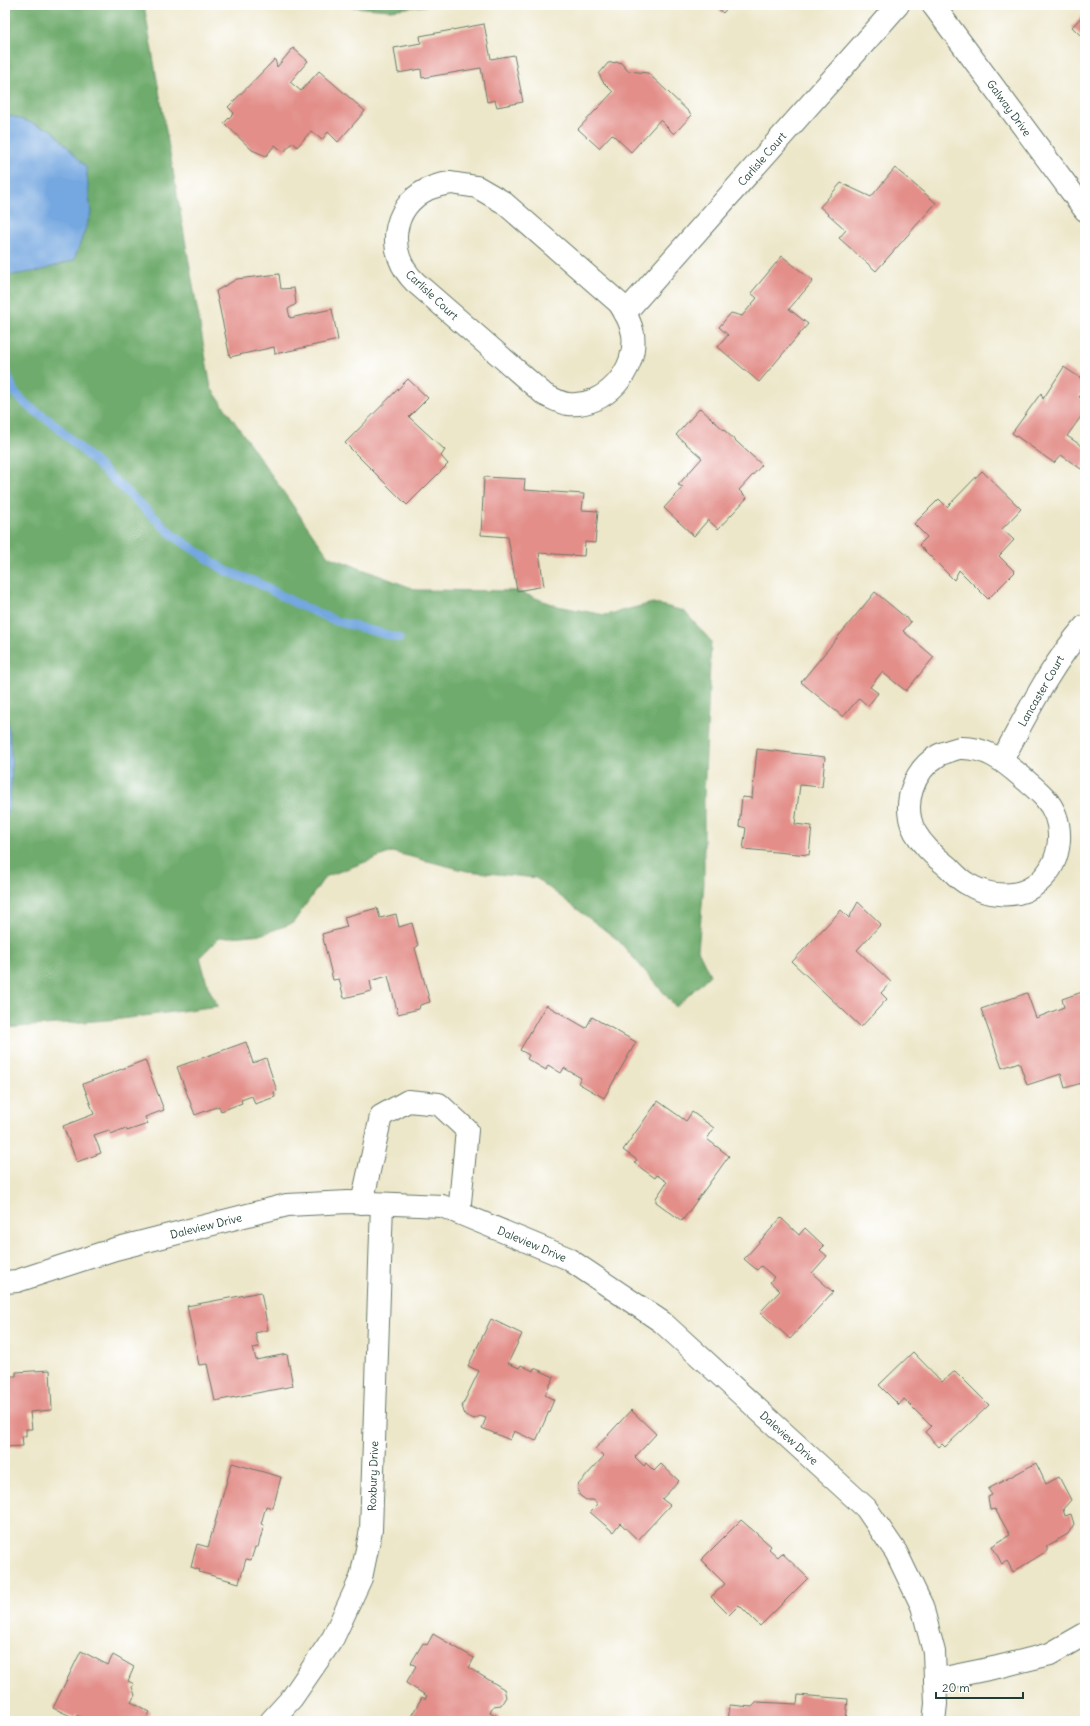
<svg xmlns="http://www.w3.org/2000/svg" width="1090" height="1726" viewBox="0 0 1090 1726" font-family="Delius,sans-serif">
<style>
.forest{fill:#6eab6c;stroke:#467450}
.water{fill:#74a7e0;stroke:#4a728a}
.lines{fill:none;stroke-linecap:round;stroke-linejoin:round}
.stream{stroke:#74a7e0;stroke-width:9}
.building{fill:#e38e89}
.minor-casing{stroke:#677868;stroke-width:24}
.minor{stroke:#fff;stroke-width:22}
.labels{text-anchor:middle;stroke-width:3;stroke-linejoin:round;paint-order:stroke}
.street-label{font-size:11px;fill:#1f3d34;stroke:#fff}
</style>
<rect width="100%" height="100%" fill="#fff"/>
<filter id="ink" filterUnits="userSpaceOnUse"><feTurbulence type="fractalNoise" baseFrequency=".025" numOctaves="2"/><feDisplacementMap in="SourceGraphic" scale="8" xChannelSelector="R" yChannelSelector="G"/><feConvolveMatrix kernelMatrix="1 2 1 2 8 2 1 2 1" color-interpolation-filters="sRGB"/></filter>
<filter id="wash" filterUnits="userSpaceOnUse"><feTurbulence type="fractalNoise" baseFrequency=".012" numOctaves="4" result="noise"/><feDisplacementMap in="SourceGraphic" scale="16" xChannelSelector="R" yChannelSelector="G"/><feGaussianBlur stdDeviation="0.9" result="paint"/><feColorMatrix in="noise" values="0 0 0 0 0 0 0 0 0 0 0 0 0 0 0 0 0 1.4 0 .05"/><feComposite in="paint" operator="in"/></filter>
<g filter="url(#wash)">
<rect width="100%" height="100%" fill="#ede7ca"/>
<g class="forest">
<polygon points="5,5 144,5 211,388 328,556 417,590 517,591 557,606 605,615 653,603 684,611 711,641 704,797 704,883 698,950 710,975 676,1007 618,940 536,878 467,871 392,852 325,877 293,923 263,934 219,938 200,957 208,987 218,1006 121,1019 5,1028"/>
<polygon points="328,5 431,5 390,10"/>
</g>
<g class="water">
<polygon points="5,114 52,130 86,167 91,213 74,260 39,271 5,276"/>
<path d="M5,700C11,742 16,785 5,825Z"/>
</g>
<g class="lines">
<polyline class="stream" points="5,369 14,392 28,406 53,423 174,536 226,571 258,583 295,603 336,621 399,638"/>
</g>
<g id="blocks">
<g class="building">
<polygon points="713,5 730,5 723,13"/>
<polygon points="1085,13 1085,40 1072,27"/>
<polygon points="484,24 491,59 514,55 523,102 497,107 495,100 487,102 481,68 422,78 421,69 398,73 394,48 421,43 420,36"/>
<polygon points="293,48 308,61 290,82 301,91 319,71 365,111 338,142 328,132 322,140 311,131 297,147 293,142 284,152 275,145 266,156 252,150 224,123 234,113 228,107 275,59 277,67"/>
<polygon points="620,62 628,71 648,73 692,115 674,134 660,120 631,152 612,134 599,148 578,129 613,92 603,82 599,74 608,63"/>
<polygon points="895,168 936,203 876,271 839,238 846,230 820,207 841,183 871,197"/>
<polygon points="782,256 813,281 789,309 808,324 759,382 718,347 728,335 719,327 731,313 742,316 757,298 751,293"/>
<polygon points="279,274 281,289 294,288 296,304 288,309 290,318 332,309 338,340 275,354 274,347 230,357 216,291 237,279"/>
<polygon points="1064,367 1085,381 1085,388 1079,397 1085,401 1085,411 1067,436 1085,448 1085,462 1081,469 1061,455 1054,463 1012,433 1041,393 1043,399"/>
<polygon points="408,379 428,398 409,417 445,450 441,456 448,464 407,505 345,443"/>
<polygon points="700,408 762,465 739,490 747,498 718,529 708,520 694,536 664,508 683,487 678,485 702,458 676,435"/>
<polygon points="982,471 1021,509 1002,529 1014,540 999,556 1015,572 988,599 959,570 954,580 919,545 927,537 914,524 939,499 947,507"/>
<polygon points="484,477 525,479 524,490 584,494 582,510 598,511 595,543 585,542 584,556 539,553 544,586 517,591 508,537 481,535"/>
<polygon points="875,592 911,622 903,631 934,657 906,691 882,672 870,687 878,693 868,706 859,698 843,717 801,682"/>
<polygon points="757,749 825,757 822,787 800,785 795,824 812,826 809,855 743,849 746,828 739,826 742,797 752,798"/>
<polygon points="858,902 881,924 857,950 891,982 881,993 887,999 861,1027 792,962 841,910 849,918"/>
<polygon points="377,908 380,918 396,914 399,927 412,923 418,946 415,948 430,1002 420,1005 419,1009 398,1014 388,976 370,981 372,991 344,998 339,979 333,980 322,934 347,927 344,917"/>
<polygon points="1085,991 1085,1082 1065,1088 1061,1074 1027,1085 1019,1062 1002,1068 981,1009 1027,993 1036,1018 1064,1007 1062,999"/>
<polygon points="546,1005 586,1028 592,1017 636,1042 604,1098 578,1083 581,1078 564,1068 561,1073 548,1065 546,1070 527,1059 529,1055 520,1050"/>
<polygon points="246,1042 253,1063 266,1058 277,1091 274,1092 275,1097 255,1104 252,1096 241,1100 242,1103 221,1111 219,1106 195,1115 177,1067"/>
<polygon points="145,1060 164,1110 145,1117 148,1124 127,1131 126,1128 111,1134 109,1130 94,1135 101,1153 77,1162 63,1126 94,1114 83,1084"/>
<polygon points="658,1101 686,1121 692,1112 714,1128 707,1139 729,1156 682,1221 656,1202 656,1198 667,1182 657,1175 655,1178 634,1163 637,1160 623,1150"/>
<polygon points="781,1218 799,1235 805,1228 824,1246 820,1250 827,1256 812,1273 833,1292 790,1339 760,1312 780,1291 770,1282 774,1277 761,1266 757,1270 744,1259"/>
<polygon points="261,1292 268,1330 255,1333 259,1347 253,1348 256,1360 287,1354 293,1386 215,1401 207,1364 199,1365 187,1306"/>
<polygon points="491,1319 522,1334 508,1363 519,1368 521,1365 533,1371 534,1368 554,1377 545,1395 554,1400 536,1441 514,1431 510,1440 482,1428 486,1418 480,1416 474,1419 465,1415 462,1406 479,1371 468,1366"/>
<polygon points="913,1352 942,1382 955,1371 989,1405 945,1447 942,1444 939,1447 925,1432 931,1426 904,1399 899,1405 879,1385"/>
<polygon points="50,1370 52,1410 30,1412 32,1429 26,1429 26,1436 22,1436 23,1446 5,1447 5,1376 16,1376 16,1372"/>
<polygon points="631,1410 656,1434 635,1457 644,1466 646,1463 654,1471 661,1464 679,1481 662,1499 670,1505 638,1540 620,1523 613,1532 590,1512 598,1504 593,1500 586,1500 579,1495 578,1485 604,1456 595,1449"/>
<polygon points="232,1463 281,1477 273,1508 266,1506 261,1524 264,1525 258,1547 255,1547 251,1560 246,1559 239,1583 199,1572 200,1570 191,1567 197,1544 208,1547"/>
<polygon points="1036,1463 1046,1484 1059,1477 1071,1500 1063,1509 1065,1516 1071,1514 1074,1524 1068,1534 1047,1546 1047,1551 1013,1572 1007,1561 1002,1564 992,1546 1010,1535 995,1509 990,1510 988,1497 992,1495 988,1489"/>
<polygon points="741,1520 771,1546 769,1549 778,1557 782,1553 808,1578 760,1626 739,1605 729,1615 711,1597 725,1584 701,1560"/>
<polygon points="433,1634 474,1658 469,1668 504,1689 506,1697 501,1705 493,1706 490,1712 499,1717 497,1721 415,1721 410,1718 422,1697 425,1699 427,1696 406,1683 416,1666 411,1663 423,1643 427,1645"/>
<polygon points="81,1651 108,1665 113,1655 134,1667 128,1681 134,1684 132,1687 135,1695 131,1702 150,1712 145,1721 87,1721 88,1720 76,1715 75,1718 53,1708"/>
<polygon points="798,1695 848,1699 846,1721 728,1721 730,1705 752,1707 757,1702 797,1704"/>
</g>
</g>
</g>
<g filter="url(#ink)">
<use href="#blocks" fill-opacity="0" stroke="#677868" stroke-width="1"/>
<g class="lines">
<defs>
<g id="minor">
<polyline points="933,5 1085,210"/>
<path d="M451,183L477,187L503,202L619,303C625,312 631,323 633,334C638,370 605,408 568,404C560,403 552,398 545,395L415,282C386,254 390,208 428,189C435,186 443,184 451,183Z"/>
<polyline points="625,313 898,5"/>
<path d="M959,748C986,747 1002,760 1022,777C1030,784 1038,790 1045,798C1066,822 1063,861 1039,882C1019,900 988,897 966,883C959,879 954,873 948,867C935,857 923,846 915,832C901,805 913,770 939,755C945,752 952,750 959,748Z"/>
<path d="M1002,760C1027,714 1050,666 1085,626"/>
<polyline points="362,1203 381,1116 408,1101 439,1104 467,1130 459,1213"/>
<polyline points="5,1282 17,1281 115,1249 287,1205 348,1202 442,1206 567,1258 662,1322 866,1508 896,1552 922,1606 934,1652 936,1704 934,1721"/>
<polyline points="935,1680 998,1667 1050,1654 1085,1634"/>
<polyline points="271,1721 292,1698 333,1638 361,1578 371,1530 382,1204"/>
</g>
</defs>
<use href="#minor" class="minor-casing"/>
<use href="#minor" class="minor"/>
</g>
</g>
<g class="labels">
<g class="street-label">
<text transform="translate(1009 108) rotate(54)" y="4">Galway Drive</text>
<text transform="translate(762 159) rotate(-49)" y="4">Carlisle Court</text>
<text transform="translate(432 295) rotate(43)" y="4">Carlisle Court</text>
<text transform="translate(1041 691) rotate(-60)" y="4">Lancaster Court</text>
<text transform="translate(206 1226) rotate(-14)" y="4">Daleview Drive</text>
<text transform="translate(532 1244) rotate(23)" y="4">Daleview Drive</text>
<text transform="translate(789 1438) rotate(42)" y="4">Daleview Drive</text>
<text transform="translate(373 1476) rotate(-88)" y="4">Roxbury Drive</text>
</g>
</g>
<rect width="1090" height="1726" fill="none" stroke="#fff" stroke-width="20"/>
<path d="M936 1692v6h87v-6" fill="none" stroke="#1f3d34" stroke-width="2"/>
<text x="942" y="1692" font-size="12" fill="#1f3d34" stroke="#ffffff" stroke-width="3" paint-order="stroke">20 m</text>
</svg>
